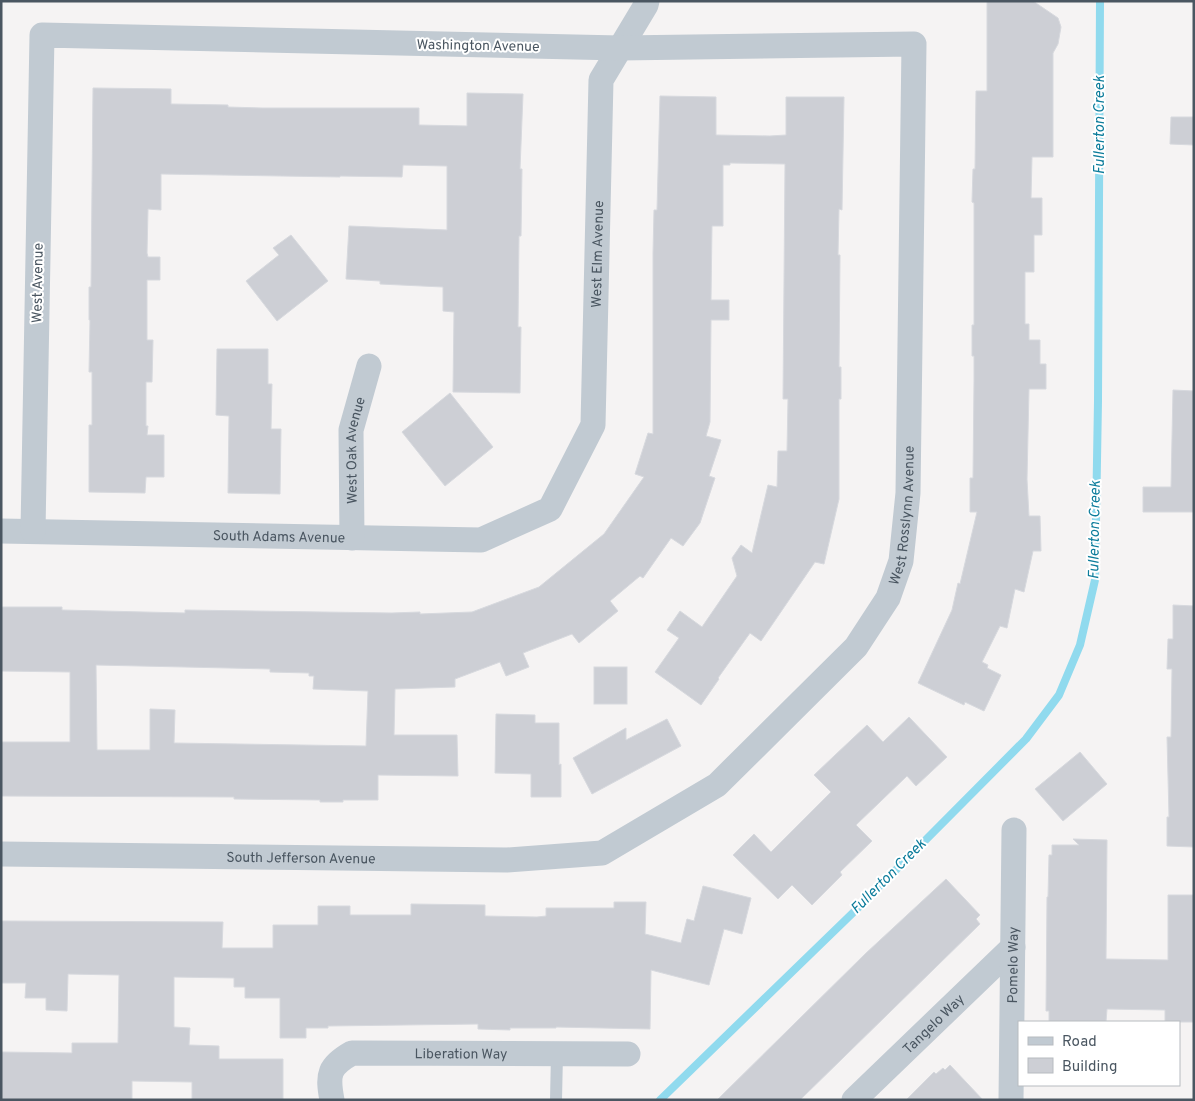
<svg xmlns="http://www.w3.org/2000/svg" width="1195" height="1101" viewBox="0 0 1195 1101" font-family="Overpass,sans-serif">
<style>
.lines{fill:none;stroke-linecap:round;stroke-linejoin:round}
.stream{stroke:#90daee;stroke-width:8}
.building{fill:#cdcfd5;stroke:#d7d9de;fill-rule:evenodd}
.service{stroke:#c1cad2;stroke-width:12}
.minor{stroke:#c1cad2;stroke-width:25}
.labels{text-anchor:middle;stroke-width:4;stroke-linejoin:round;paint-order:stroke}
.street-label{font-size:14px;fill:#4a5661;stroke:#fff}
.water-label{font-size:15px;font-style:italic;fill:#0c7c9b;stroke:#fff}
</style>
<rect width="100%" height="100%" fill="#f5f3f3"/>
<g class="lines">
<polyline class="stream" points="660,1100 862,904 1026,739 1059,695 1080,645 1095,580 1098,401 1100,1"/>
</g>
<g class="building">
<polygon points="987,1 1033,1 1058,18 1061,27 1058,44 1053,53 1053,157 1032,157 1031,198 1042,198 1042,235 1034,235 1034,272 1025,272 1025,324 1029,324 1029,340 1040,340 1040,364 1046,364 1046,389 1029,389 1027,479 1029,516 1040,516 1041,551 1033,551 1024,592 1015,589 1007,628 1000,626 982,662 988,665 987,668 1001,675 984,711 965,702 964,705 918,683 952,610 958,583 960,584 977,512 970,512 970,478 973,478 974,382 974,356 972,356 972,325 974,325 974,203 972,202 973,169 975,169 976,91 987,91"/>
<polygon points="93,88 171,89 171,104 228,105 228,107 262,108 419,108 419,125 467,126 467,93 523,94 520,169 522,169 521,236 519,236 518,327 521,327 520,393 453,392 454,312 443,311 443,287 380,284 380,281 346,279 349,226 447,230 447,166 403,165 402,177 340,176 340,177 161,174 161,210 148,209 147,253 148,257 160,257 160,280 147,280 147,340 153,340 152,382 146,382 146,426 148,426 147,435 164,435 164,477 146,477 145,493 89,492 89,425 92,425 92,372 89,372 90,320 89,320 89,287 91,287"/>
<path d="M660,96L716,97V135L770,136L786,135V97H844L842,210L839,209L838,255H840L839,367H841V399H839V499L824,564L815,562L761,641L750,633L718,678L719,679L701,705L655,672L679,638L667,630L680,611L702,627L737,576L732,558L741,545L752,553L768,485L777,487L778,451H787L788,399H783L785,164L730,163V165H723V226H712L711,300H729V320H711L710,422L706,436L721,440L709,476L715,478L700,523L683,546L671,538L643,578L640,576L610,601L618,611L579,643L572,634L523,653L529,667L506,676L500,662L455,679V687L395,689L394,735H457L458,776L378,775V800H343V802H320V800L234,799V797L1,796V742H70V672L1,671V607H62V610L185,613V610L392,613L420,612V614L472,612L539,587L604,534L644,477L635,474L648,433L653,434V254L654,210H657ZM96,665L229,668L270,669V672L309,673V676H314L313,689L368,691L366,746L174,743L175,710L150,709V750H97Z"/>
<polygon points="1171,117 1194,117 1194,145 1170,144"/>
<polygon points="291,235 328,281 277,321 246,281 279,255 273,248"/>
<polygon points="217,349 268,349 268,384 272,384 271,429 281,429 280,494 228,493 229,416 216,415"/>
<polygon points="1173,390 1194,391 1194,512 1143,512 1143,487 1171,487"/>
<polygon points="450,393 493,447 445,486 402,432"/>
<polygon points="1173,605 1194,606 1194,847 1167,846 1167,817 1169,817 1167,737 1171,737 1172,669 1167,669 1168,639 1173,639"/>
<rect x="594" y="667" width="33" height="37"/>
<polygon points="496,714 535,715 535,723 559,723 559,765 561,764 561,797 531,797 531,774 495,773"/>
<polygon points="909,717 947,757 916,786 907,776 856,825 872,841 840,872 842,875 812,905 792,885 778,899 733,855 754,834 771,852 831,792 814,775 834,756 867,725 883,742"/>
<polygon points="667,719 681,746 592,794 573,758 626,728 626,740"/>
<polygon points="1080,752 1107,784 1063,821 1035,789"/>
<polygon points="1073,839 1107,840 1106,959 1168,960 1168,895 1194,895 1194,1022 1165,1022 1165,1010 1107,1009 1106,1022 1049,1022 1049,1011 1046,1011 1047,897 1048,897 1049,855 1052,855 1052,845 1079,845"/>
<polygon points="946,879 980,915 976,919 980,924 800,1100 717,1100 865,954"/>
<polygon points="703,886 751,898 742,934 724,929 709,985 651,970 650,1029 556,1027 556,1028 510,1028 510,1030 478,1029 478,1024 328,1026 328,1028 306,1028 306,1038 280,1038 280,998 245,998 245,987 234,987 234,978 174,977 174,1027 190,1028 189,1045 219,1046 219,1059 283,1059 283,1100 192,1100 192,1082 132,1081 132,1100 1,1100 1,1052 72,1053 72,1043 118,1043 119,975 68,974 67,1011 46,1010 46,998 25,998 26,983 1,983 1,921 223,922 222,948 273,948 273,925 318,925 318,906 350,906 350,915 411,915 411,904 485,905 485,916 537,917 546,916 546,908 614,908 614,902 646,902 645,934 681,943 687,919 694,921"/>
<polygon points="950,1065 983,1100 906,1100 934,1072 936,1074 943,1068 945,1070"/>
</g>
<g class="lines">
<polyline class="service" points="556,1100 557,1054"/>
<g class="minor">
<path id="s1" d="M1,531L481,540L550,509L593,425L601,80L646,5L647,1"/>
<path id="s2" d="M352,538L351,430L369,366"/>
<path id="s3" d="M1,854L507,860L602,853L717,785L856,647L888,598L901,561L908,493L914,44L620,48L42,35L33,531"/>
<path id="s4" d="M332,1100C327,1074 329,1066 352,1053L628,1054"/>
<path id="s5" d="M854,1100L1013,947"/>
<path id="s6" d="M1011,1100L1014,830"/>
</g>
</g>
<g class="labels">
<g class="street-label">
<text transform="translate(478 45) rotate(1)" y="5">Washington Avenue</text>
<text dy="5" stroke="none"><textPath href="#s1" startOffset="821">West Elm Avenue</textPath></text>
<text transform="translate(37 283) rotate(-89)" y="5">West Avenue</text>
<text dy="5" stroke="none"><textPath href="#s2" startOffset="88">West Oak Avenue</textPath></text>
<text dy="5" stroke="none"><textPath href="#s3" startOffset="1074">West Rosslynn Avenue</textPath></text>
<text dy="5" stroke="none"><textPath href="#s1" startOffset="278">South Adams Avenue</textPath></text>
<text dy="5" stroke="none"><textPath href="#s3" startOffset="300">South Jefferson Avenue</textPath></text>
<text dy="5" stroke="none"><textPath href="#s6" startOffset="135">Pomelo Way</textPath></text>
<text dy="5" stroke="none"><textPath href="#s5" startOffset="110">Tangelo Way</textPath></text>
<text dy="5" stroke="none"><textPath href="#s4" startOffset="166">Liberation Way</textPath></text>
</g>
<g class="water-label">
<text transform="translate(1099 125) rotate(-90)" y="5">Fullerton Creek</text>
<text transform="translate(1094 530) rotate(-89)" y="5">Fullerton Creek</text>
<text transform="translate(888 876) rotate(-45)" y="5">Fullerton Creek</text>
</g>
</g>
<rect width="1195" height="1101" fill="none" stroke="#4a5661" stroke-width="5"/>
<rect x="1018" y="1021" width="162" height="65" fill="#ffffff" stroke="#b7bbc0"/>
<rect x="1028" y="1037" width="25" height="8" fill="#c1cad2" stroke="#b7bbc0"/>
<text x="1062" y="1046" font-size="15" fill="#4a5661">Road</text>
<rect x="1028" y="1058" width="25" height="15" fill="#cdcfd5" stroke="#b7bbc0"/>
<text x="1062" y="1071" font-size="15" fill="#4a5661">Building</text>
</svg>
